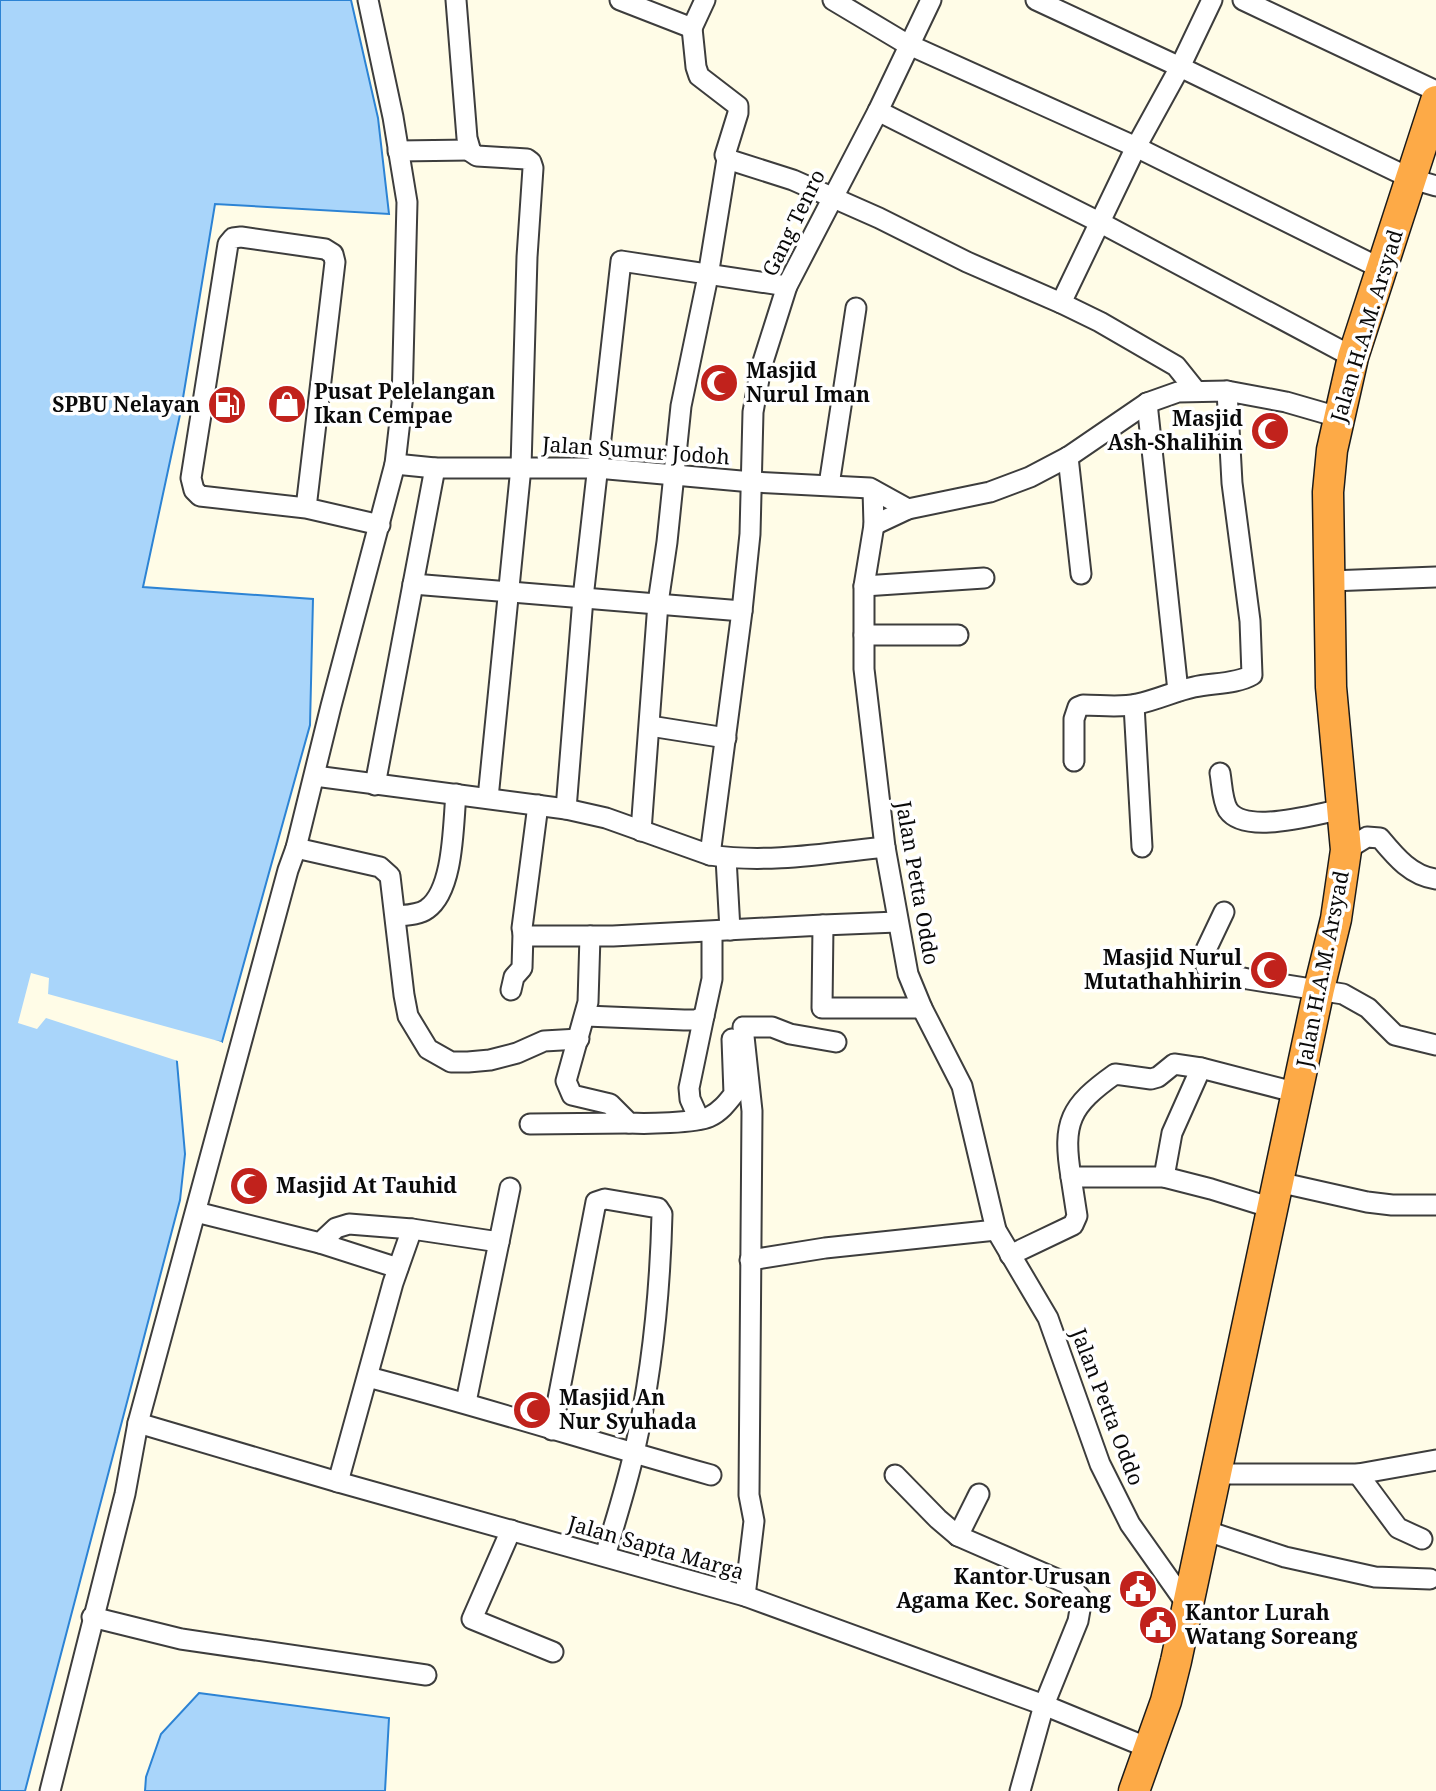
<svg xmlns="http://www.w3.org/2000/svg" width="1436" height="1791" viewBox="0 0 1436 1791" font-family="'Noto Serif',serif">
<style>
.water{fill:#a9d5fa;stroke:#2c83d4;stroke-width:2}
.pier{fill:#fffce7}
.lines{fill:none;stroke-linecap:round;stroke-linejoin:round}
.minor-casing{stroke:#3d3d3d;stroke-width:23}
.highway-casing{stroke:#1b1b1b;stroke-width:33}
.minor{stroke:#fff;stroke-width:19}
.highway{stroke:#fdaa47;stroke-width:30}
.labels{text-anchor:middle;stroke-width:7;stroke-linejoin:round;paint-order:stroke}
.street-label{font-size:21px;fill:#0a0a0a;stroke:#fff}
.poi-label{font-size:21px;font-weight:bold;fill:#0a0a0a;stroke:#fff;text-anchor:start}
</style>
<rect width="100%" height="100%" fill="#fffce7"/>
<g class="water">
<polygon points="0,0 351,0 378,118 389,214 215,204 181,410 143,587 313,599 310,725 222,1042 175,1039 185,1154 180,1200 25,1791 0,1791"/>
<polygon points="199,1693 389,1718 385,1791 145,1791 146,1777 161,1734"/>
</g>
<polygon class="pier" points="31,973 49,978 48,994 222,1042 221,1045 179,1043 181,1062 46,1018 37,1029 18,1023"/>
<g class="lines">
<defs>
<g id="minor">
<polyline points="456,0 467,138 471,152 477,156 527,159 531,162 533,168 527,257 521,467 488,798"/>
<polyline points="620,0 692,28 705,0"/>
<polyline points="833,0 905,43 1136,147 1382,269"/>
<polyline points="1036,0 1180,67 1412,179 1436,186"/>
<polyline points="1243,0 1436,91"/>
<polyline points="692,28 696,67 699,76 738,106 738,113 725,155 727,159 793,180 879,218 967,262 1061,303"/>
<polyline points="878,111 1101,223 1353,357"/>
<polyline points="398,151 470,150"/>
<polyline points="1196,391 1176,366 1100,322 1061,303 1136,147 1180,67 1212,0"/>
<polyline points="1147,403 1178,691"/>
<polyline points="1068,457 1081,574"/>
<polyline points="395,464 435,468 597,468 752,482 870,488 908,509"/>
<polyline points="829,485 856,308"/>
<polyline points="873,490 874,525 864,586 864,669 885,847 908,974 922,1008 962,1086 996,1230 1048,1318 1100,1464 1130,1524 1188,1606"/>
<polyline points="306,508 335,262 333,254 325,249 241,237 233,238 228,244 191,478 194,490 200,496 306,508 380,525"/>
<polyline points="874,525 908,509 990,492 1030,477 1068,457 1147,403 1178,392 1227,391 1286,402 1338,417"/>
<polyline points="1330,581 1436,577"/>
<polyline points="413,584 742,611"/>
<polyline points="864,586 984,578"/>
<polyline points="864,635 958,635"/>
<polyline points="1134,705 1142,847"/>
<polyline points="650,726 726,738"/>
<path d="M1074,761V719L1078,707L1083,705C1101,705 1120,708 1137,704C1157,700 1175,691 1194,687C1212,683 1237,684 1252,675L1250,621L1232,483L1227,391"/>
<path d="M1220,773C1222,784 1222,800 1228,810C1246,836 1318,813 1344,809"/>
<path d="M315,776L566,809L606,818L710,855C767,864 828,853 885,847"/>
<polyline points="375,785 435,468"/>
<polyline points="538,805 522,928 523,933 528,936 613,936 823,925 822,1008 922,1008"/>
<polyline points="566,809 583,598 621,261 787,286"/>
<polyline points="641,831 658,603 667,542 681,406 708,276 727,159"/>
<polyline points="296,848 380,867 390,876 404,995 408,1016 428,1049 451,1062 468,1062 490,1060 517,1053 544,1041 579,1039"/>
<path d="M1346,850L1367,837L1380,838C1395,856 1411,876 1436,879"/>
<polyline points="710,855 742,611 750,534 753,412 761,368 787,286 878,111 931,0"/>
<polyline points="726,858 730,930"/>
<polyline points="1224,912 1204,954 1206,967 1211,971 1248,979 1343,994 1368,1008 1395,1035 1436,1045"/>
<path d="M396,916C406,915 419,915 427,909C454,890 453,825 456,794"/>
<polyline points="823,925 897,922"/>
<path d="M590,936L588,1002L566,1081L572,1095L610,1104L629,1123C645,1124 695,1123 709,1117C720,1112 727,1103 734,1094L732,1039"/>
<polyline points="511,990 514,977 522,968 523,933"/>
<polyline points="586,1016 684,1020 696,1020 704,1016 712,979 712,932"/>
<polyline points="699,1119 690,1099 689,1088 704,1016"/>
<polyline points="530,1124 629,1123"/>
<polyline points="1164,1177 1172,1133 1201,1068"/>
<polyline points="1278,1182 1367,1202 1392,1205 1436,1205"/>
<path d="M1272,1208L1211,1189L1164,1177H1071C1062,1122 1070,1106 1115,1074L1151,1079L1158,1077L1174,1064L1201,1068L1298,1093"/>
<polyline points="196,1212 320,1243 336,1228 349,1224 412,1229 499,1242 510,1188"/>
<polyline points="320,1243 398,1268"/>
<polyline points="1010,1255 1073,1225 1077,1216 1071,1177"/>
<polyline points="750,1260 825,1248 996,1230"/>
<path d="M368,1377C483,1407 596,1443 711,1475"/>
<polyline points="466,1402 499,1242"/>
<polyline points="138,1423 338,1482 745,1596 1044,1705 1151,1749"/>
<path d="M552,1430L596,1202L605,1199L658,1208L662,1214C660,1295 652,1374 634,1453C626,1488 615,1522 605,1556"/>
<polyline points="1216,1474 1358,1474 1436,1460"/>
<polyline points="1358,1474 1398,1528 1422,1539"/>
<polyline points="895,1475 938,1519 958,1536 1066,1583 1080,1597 1081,1604 1078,1621 1044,1705 1020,1791"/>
<polyline points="338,1482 393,1283 412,1229"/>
<polyline points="511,1530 472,1619 553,1652"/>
<polyline points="1204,1530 1285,1557 1375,1577 1430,1579"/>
<polyline points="958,1536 979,1494"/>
<polyline points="745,1596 754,1521 749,1495 752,1111 743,1027 772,1027 790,1034 836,1042"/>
<polyline points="92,1617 181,1639 426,1675"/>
<polyline points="50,1791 125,1494 138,1423 288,870 296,848 331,706 395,464 402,403 407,202 393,117 368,0"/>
</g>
<polyline id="highway" points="1134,1791 1166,1701 1176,1661 1319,989 1336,919 1346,850 1331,687 1328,492 1332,450 1353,357 1436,101"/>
</defs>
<use href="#minor" class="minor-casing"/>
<use href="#highway" class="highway-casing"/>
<use href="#minor" class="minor"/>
<use href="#highway" class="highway"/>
</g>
<defs>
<symbol id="mosque-disc" viewBox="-11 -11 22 22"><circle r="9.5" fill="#c1221c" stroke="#fff"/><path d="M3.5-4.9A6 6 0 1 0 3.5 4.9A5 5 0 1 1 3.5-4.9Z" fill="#fff"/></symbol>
<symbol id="shop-disc" viewBox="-11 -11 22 22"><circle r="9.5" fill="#c1221c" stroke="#fff"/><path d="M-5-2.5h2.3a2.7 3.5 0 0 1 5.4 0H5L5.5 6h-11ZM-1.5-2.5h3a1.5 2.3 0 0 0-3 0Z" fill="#fff"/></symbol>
<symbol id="fuel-disc" viewBox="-11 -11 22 22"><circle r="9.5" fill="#c1221c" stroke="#fff"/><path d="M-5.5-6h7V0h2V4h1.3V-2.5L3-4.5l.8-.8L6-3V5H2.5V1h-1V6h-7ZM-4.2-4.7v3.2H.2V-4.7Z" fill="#fff"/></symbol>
<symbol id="civic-disc" viewBox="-11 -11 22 22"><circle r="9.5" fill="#c1221c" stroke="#fff"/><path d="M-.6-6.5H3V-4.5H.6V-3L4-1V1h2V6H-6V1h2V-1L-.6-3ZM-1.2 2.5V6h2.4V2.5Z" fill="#fff"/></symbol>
</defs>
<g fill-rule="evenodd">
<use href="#mosque-disc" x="697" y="361" width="44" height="44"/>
<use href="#shop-disc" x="265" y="382" width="44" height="44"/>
<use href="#fuel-disc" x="205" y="383" width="44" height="44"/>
<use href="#mosque-disc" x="1248" y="409" width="44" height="44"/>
<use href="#mosque-disc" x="1247" y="948" width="44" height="44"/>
<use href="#mosque-disc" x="227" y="1164" width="44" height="44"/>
<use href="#mosque-disc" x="510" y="1388" width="44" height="44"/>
<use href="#civic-disc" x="1116" y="1567" width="44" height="44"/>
<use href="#civic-disc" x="1136" y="1603" width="44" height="44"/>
</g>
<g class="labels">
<g class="street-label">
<text transform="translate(794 223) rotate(-64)" y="7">Gang Tenro</text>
<text transform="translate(1367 326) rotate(-73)" y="7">Jalan H.A.M. Arsyad</text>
<text transform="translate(636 451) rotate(4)" y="7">Jalan Sumur Jodoh</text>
<text transform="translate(917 883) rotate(80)" y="7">Jalan Petta Oddo</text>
<text transform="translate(1323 969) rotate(-79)" y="7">Jalan H.A.M. Arsyad</text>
<text transform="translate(1107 1407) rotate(69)" y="7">Jalan Petta Oddo</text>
<text transform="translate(656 1548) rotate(16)" y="7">Jalan Sapta Marga</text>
</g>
<g class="poi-label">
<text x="746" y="378">Masjid<tspan x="746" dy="24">Nurul Iman</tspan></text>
<text x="314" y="399">Pusat Pelelangan<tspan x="314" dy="24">Ikan Cempae</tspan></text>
<text x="200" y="412" text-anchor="end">SPBU Nelayan</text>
<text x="1243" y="426" text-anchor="end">Masjid<tspan x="1243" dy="24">Ash-Shalihin</tspan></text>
<text x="1242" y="965" text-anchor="end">Masjid Nurul<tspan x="1242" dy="24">Mutathahhirin</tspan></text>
<text x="276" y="1193">Masjid At Tauhid</text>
<text x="559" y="1405">Masjid An<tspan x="559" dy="24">Nur Syuhada</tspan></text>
<text x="1111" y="1584" text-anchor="end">Kantor Urusan<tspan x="1111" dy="24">Agama Kec. Soreang</tspan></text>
<text x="1185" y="1620">Kantor Lurah<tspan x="1185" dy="24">Watang Soreang</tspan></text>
</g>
</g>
</svg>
